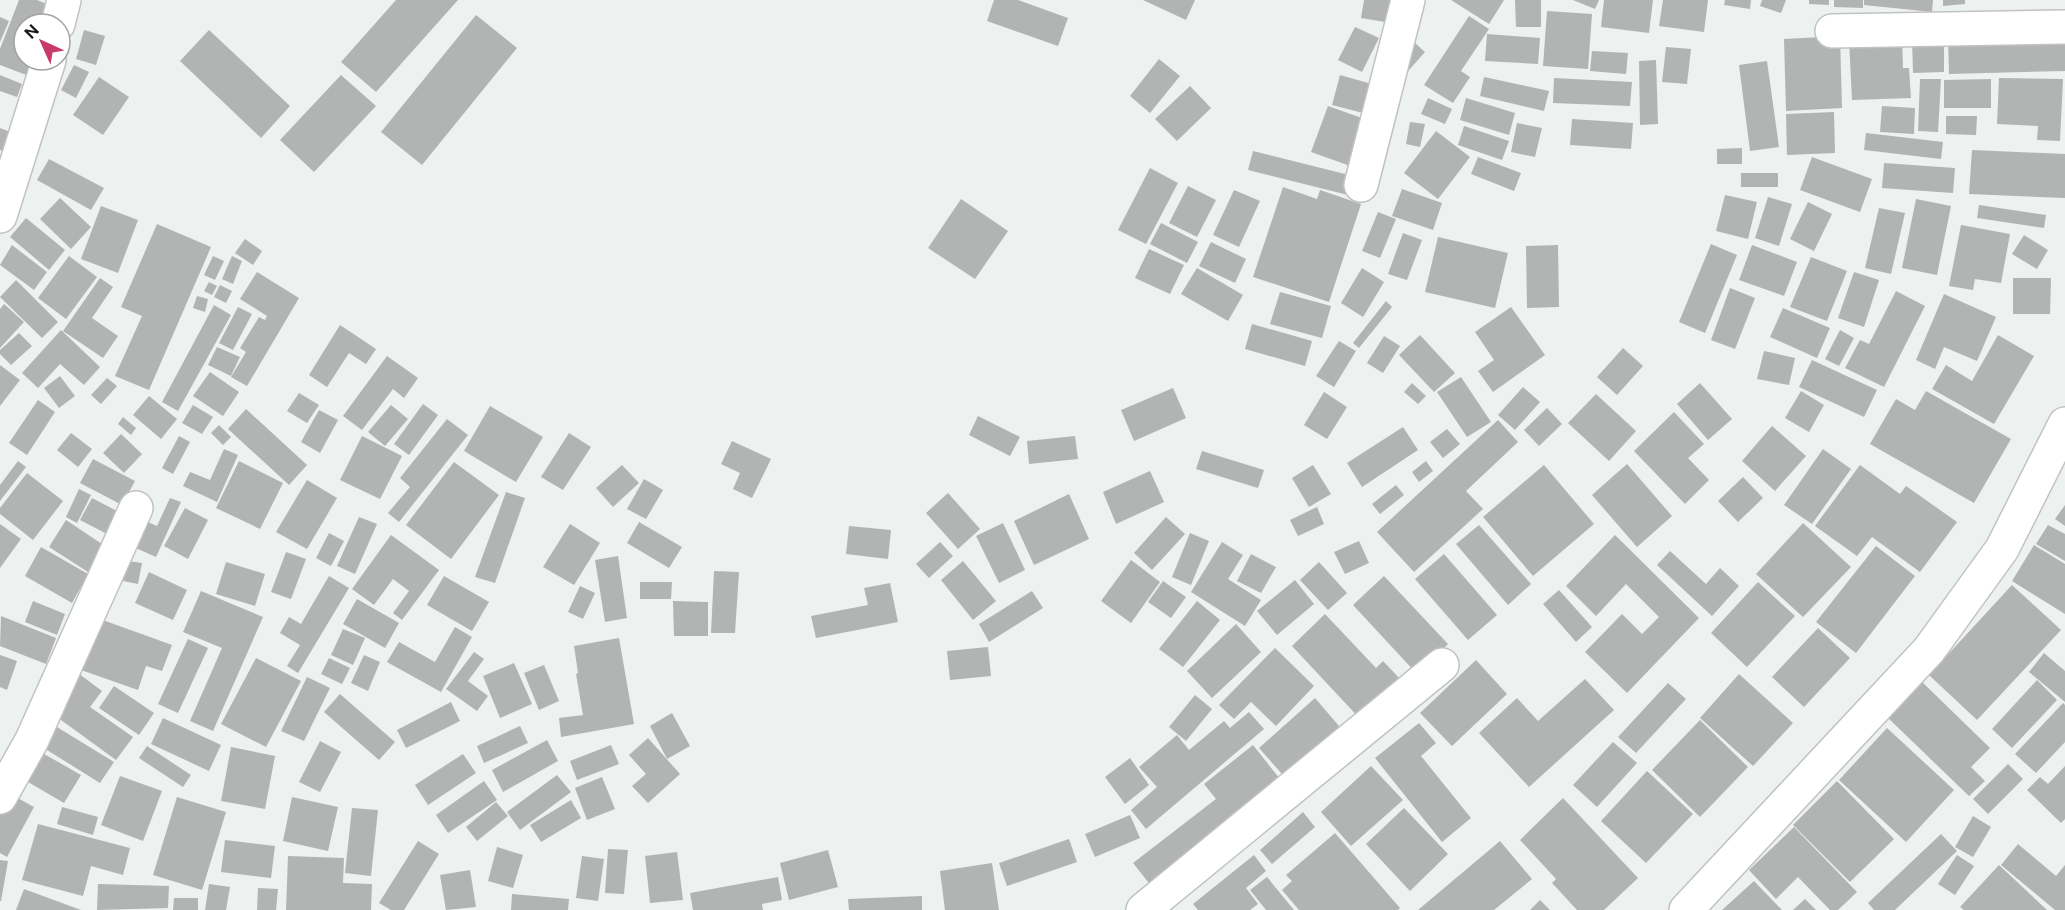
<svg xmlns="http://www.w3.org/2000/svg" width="2065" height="910" viewBox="0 0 2065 910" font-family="'Public Sans',sans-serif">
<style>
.building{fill:#b1b4b3}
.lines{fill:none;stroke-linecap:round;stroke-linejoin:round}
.minor-casing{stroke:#c0c3c2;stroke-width:36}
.minor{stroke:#fff;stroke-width:33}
</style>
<rect width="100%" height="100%" fill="#edf1ef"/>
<g class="building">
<polygon points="19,0 37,0 55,7 49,24 24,24 24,60 35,60 29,76 0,65 0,49"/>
<polygon points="396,0 458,0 376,92 341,62"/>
<polygon points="994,0 1018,0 1068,18 1058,46 987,21"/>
<polygon points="1143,0 1195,0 1186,20"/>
<polygon points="1364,0 1395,0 1391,23 1361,18"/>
<polygon points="1451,0 1504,0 1489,24"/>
<polygon points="1515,0 1541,0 1541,27 1516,27"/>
<polygon points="1573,0 1599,0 1595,9"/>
<polygon points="1604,0 1653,0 1649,33 1601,27"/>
<polygon points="1663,0 1708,0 1704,32 1659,26"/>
<polygon points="1725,0 1751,0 1750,9 1724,5"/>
<polygon points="1762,0 1786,0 1781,13 1760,6"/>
<polygon points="1809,0 1829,0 1829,5 1809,4"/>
<polygon points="1834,0 1863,0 1863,8 1834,7"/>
<polygon points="1864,0 1933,0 1932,12 1864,5"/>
<polygon points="1943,0 1965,0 1965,4 1943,6"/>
<polygon points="1547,11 1592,14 1588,69 1543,66"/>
<polygon points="476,15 517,48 422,165 381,132"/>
<polygon points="1469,16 1489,29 1461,71 1470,77 1453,103 1424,85"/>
<polygon points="0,17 9,21 0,42"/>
<polygon points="1355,27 1379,38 1362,72 1338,60"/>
<polygon points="84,30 105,36 96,65 76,59"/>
<polygon points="209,30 290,106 261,138 180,61"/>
<polygon points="2065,33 2065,71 1949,74 1948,36"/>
<polygon points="1487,34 1540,38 1538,64 1485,61"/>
<polygon points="1406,35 1425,52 1393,88"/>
<polygon points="1840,36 1842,108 1786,111 1784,39"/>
<polygon points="1902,36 1903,68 1909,68 1911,98 1852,100 1849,39"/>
<polygon points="1944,37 1944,72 1913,73 1912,38"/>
<polygon points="1666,47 1691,49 1687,84 1662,82"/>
<polygon points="1592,51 1628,53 1626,74 1590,71"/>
<polygon points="1159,59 1180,76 1150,113 1130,96"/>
<polygon points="1656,60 1658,124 1640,125 1639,61"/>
<polygon points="1767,61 1779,147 1750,151 1739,65"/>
<polygon points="74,65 89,72 76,98 61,90"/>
<polygon points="0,75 22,84 17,97 0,91"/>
<polygon points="341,75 376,106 314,172 280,140"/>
<polygon points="1340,75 1379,86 1371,115 1332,105"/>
<polygon points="99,77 129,97 103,135 73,115"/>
<polygon points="1484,77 1549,91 1544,111 1480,96"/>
<polygon points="1554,78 1632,82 1630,106 1553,103"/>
<polygon points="1999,78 2063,79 2060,141 2037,140 2038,126 1997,124"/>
<polygon points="1920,79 1941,79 1938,132 1918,131"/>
<polygon points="1991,79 1991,108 1944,108 1944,80"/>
<polygon points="1190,86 1211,108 1177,141 1155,119"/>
<polygon points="1428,98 1452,109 1445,124 1421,114"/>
<polygon points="1466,98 1515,113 1509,135 1460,120"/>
<polygon points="1328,106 1373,122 1356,168 1311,152"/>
<polygon points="1882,106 1915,108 1914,134 1880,132"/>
<polygon points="1834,112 1835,153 1787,155 1786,114"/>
<polygon points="1946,116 1977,116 1976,135 1946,134"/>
<polygon points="1572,119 1633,123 1631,149 1570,145"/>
<polygon points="1410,122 1425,124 1420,147 1406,144"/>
<polygon points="1517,123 1542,128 1535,157 1511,152"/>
<polygon points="1464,126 1509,141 1502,160 1458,145"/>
<polygon points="0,128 13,133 6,152 0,150"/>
<polygon points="1436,131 1470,157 1438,199 1404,173"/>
<polygon points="1866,133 1943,142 1941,159 1864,150"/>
<polygon points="1742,148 1742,164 1717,164 1717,149"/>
<polygon points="1972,150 2065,154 2065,198 1969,194"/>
<polygon points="1253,151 1353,176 1348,195 1248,170"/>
<polygon points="1478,157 1521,173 1514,191 1471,174"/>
<polygon points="1812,157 1872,179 1860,212 1800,190"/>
<polygon points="49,159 104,188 91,210 37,180"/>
<polygon points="1884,163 1955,168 1953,193 1882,188"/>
<polygon points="1150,168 1178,183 1146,244 1118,230"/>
<rect x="1741" y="173" width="37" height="14"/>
<polygon points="1188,186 1216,200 1197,237 1169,223"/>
<polygon points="1283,187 1317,199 1320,190 1361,204 1329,302 1253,277"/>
<polygon points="1402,189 1442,203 1433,230 1392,216"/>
<polygon points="1234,190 1260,201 1239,247 1213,235"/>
<polygon points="1725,195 1757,202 1748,239 1716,231"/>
<polygon points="1768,197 1792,204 1779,246 1755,238"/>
<polygon points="60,198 91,227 71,249 40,219"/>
<polygon points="961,199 1008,231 975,279 928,248"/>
<polygon points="1916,199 1951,206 1937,275 1902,268"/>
<polygon points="1808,202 1832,214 1814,251 1790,239"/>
<polygon points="1979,205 2046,215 2044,228 1977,218"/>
<polygon points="101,206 138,220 118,273 81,259"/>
<polygon points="1879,208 1905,213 1891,274 1865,268"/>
<polygon points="1378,212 1396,219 1380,258 1362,251"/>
<polygon points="26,218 65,250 49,270 10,237"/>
<polygon points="1161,223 1198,242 1187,263 1150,244"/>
<polygon points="157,224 211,247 149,390 115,376 142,316 121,307"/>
<polygon points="1961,225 2010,234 2001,283 1975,279 1973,290 1949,286"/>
<polygon points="1403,233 1422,240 1407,280 1388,274"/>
<polygon points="2024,235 2048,250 2037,269 2012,254"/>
<polygon points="1438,237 1508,253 1495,308 1425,292"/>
<polygon points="245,239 262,251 253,265 235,253"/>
<polygon points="1211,242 1246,259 1235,283 1199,266"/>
<polygon points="1711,244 1737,255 1705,333 1679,322"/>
<polygon points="12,245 47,272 34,290 0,265"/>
<polygon points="1558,245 1559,307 1527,308 1526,246"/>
<polygon points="1752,245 1797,262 1784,296 1739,280"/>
<polygon points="1149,249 1184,265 1170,294 1135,278"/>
<polygon points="69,256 97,277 66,319 38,298"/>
<polygon points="213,256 224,261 215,280 204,275"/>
<polygon points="232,256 242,261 233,284 222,279"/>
<polygon points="1811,257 1847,271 1827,321 1790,307"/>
<polygon points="1197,268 1243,295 1228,321 1181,294"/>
<polygon points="1362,268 1384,282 1363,317 1341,303"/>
<polygon points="257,272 299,298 247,386 231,377 246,352 240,348 259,317 265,320 267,316 240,299"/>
<polygon points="1854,272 1879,280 1864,327 1838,318"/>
<polygon points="100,278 113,287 92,318 118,336 103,358 63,331"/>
<polygon points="2013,278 2051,278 2050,314 2013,314"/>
<polygon points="16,280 58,322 42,338 0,297"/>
<polygon points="209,282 217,286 212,295 204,291"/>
<polygon points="220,285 232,291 226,303 214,297"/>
<polygon points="1730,288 1755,298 1735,349 1711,340"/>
<polygon points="1896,291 1925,306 1884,387 1845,368 1860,340 1869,344"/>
<polygon points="1280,292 1331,306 1322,338 1270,324"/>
<polygon points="1944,294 1996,317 1977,361 1944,347 1935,369 1916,360"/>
<polygon points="197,296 208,299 205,312 193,308"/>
<polygon points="1386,301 1392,307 1359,348 1353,343"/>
<polygon points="4,304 24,322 0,348 0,309"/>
<polygon points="214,305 231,315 178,411 162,402"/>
<polygon points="238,307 252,314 233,350 219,343"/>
<polygon points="1511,307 1545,355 1493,392 1478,371 1494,360 1475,332"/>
<polygon points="1783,308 1830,328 1817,358 1770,337"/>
<polygon points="1252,324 1312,341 1305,366 1245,349"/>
<polygon points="340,325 376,349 366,364 349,353 327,387 309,375"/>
<polygon points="61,330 100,367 84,385 60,364 38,388 22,373"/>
<polygon points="1840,330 1854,338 1839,366 1825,359"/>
<polygon points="19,333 32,346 11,365 0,354 0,350"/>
<polygon points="1420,335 1455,373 1434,392 1399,355"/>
<polygon points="1998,335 2034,356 1994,424 1932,389 1946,365 1972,381"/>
<polygon points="1384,336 1400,346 1383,373 1367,363"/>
<polygon points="1339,341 1356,351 1334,387 1316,376"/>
<polygon points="217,347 240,357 231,376 208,365"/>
<polygon points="1623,348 1643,366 1617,395 1597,377"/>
<polygon points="1764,351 1795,358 1789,385 1757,379"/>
<polygon points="387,356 418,378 404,398 393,389 362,430 343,416"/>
<polygon points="1812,360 1877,390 1864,417 1799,387"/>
<polygon points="0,365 20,380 0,406"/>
<polygon points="210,372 239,392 223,416 193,396"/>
<polygon points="60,376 75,396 59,408 44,388"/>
<polygon points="1461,377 1491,422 1467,437 1437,392"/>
<polygon points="107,378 117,386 101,404 91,395"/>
<polygon points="1412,383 1426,396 1418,404 1404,392"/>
<polygon points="1700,383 1732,419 1708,440 1677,404"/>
<polygon points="1523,387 1540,402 1515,430 1498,415"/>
<polygon points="1173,388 1186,418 1134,441 1121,410"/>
<polygon points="1801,391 1824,405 1809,432 1785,418"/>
<polygon points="1926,391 2011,439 1974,503 1870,444 1896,399 1915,410"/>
<polygon points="1324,392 1347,407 1327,439 1304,425"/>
<polygon points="299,393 319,405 307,423 287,411"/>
<polygon points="1596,394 1636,431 1609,461 1568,423"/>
<polygon points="149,396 177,419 161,439 133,415"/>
<polygon points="38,400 55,412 27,455 9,443"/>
<polygon points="423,404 438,415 409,455 394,444"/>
<polygon points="193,405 213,417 202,434 182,423"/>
<polygon points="391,405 408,419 385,446 368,432"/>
<polygon points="490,406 543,437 516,482 464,451"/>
<polygon points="1547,408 1562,424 1539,446 1524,430"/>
<polygon points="246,409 307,465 289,485 228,429"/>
<polygon points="319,410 338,420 320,453 301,442"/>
<polygon points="1674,412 1704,444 1688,458 1709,480 1685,504 1634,451"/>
<polygon points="978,416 1020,437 1010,456 969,435"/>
<polygon points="123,417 136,428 131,435 118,424"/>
<polygon points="447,419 468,435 399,522 388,513 410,487 400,478"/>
<polygon points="1498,420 1518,442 1466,491 1483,509 1414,572 1377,532"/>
<polygon points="219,425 231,437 223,445 211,433"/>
<polygon points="1772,426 1806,456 1775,491 1742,461"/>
<polygon points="1403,427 1418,450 1362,487 1347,463"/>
<polygon points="1447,429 1460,444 1443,458 1430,442"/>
<polygon points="71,433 92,449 78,467 57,450"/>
<polygon points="569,433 591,447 563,490 541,477"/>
<polygon points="121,434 142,454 124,473 103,453"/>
<polygon points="179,436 190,442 173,474 162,468"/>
<polygon points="362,436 402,456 380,499 340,480"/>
<polygon points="1075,436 1078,459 1029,464 1027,441"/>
<polygon points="732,441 771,459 752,498 733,489 740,473 721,464"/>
<polygon points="224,449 238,455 217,502 183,486 190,472 210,480"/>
<polygon points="1823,449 1851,469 1812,524 1784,505"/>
<polygon points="1202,451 1264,470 1258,488 1196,469"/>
<polygon points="93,459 135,481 122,505 80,483"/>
<polygon points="18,461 26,467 0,501 0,485"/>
<polygon points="239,461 283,483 260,529 216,508"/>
<polygon points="1426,461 1433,471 1419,482 1412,472"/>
<polygon points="454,462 499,495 451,559 406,525"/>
<polygon points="1627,464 1672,516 1637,547 1592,495"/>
<polygon points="622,465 639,483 613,507 596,488"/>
<polygon points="1313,465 1331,494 1309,507 1292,478"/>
<polygon points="1544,465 1594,524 1533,576 1483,517"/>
<polygon points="1860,465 1900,494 1906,486 1957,522 1920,572 1872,537 1857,556 1815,526"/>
<polygon points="1150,471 1164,502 1116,524 1103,492"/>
<polygon points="27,473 63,501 33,540 0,514 0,508"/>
<polygon points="1743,477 1763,498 1738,522 1718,501"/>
<polygon points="644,479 663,490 646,519 627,509"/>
<polygon points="307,480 337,498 307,549 276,532"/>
<polygon points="1396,485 1404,495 1380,514 1372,504"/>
<polygon points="79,489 91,495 77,523 66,517"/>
<polygon points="506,492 525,498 495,583 475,577"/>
<polygon points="948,493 980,529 958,549 926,513"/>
<polygon points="1069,494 1089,539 1034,565 1014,521"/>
<polygon points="92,498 119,512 107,534 80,520"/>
<polygon points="170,498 181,502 156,557 129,545 141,519 157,526"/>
<polygon points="2065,505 2065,526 2055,519"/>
<polygon points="1317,507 1324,524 1298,536 1290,520"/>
<polygon points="185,508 208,520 188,559 164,546"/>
<polygon points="359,517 377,524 355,574 337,566"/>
<polygon points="1166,517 1185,534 1152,570 1134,553"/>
<polygon points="66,520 105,546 88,572 49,547"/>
<polygon points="639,522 682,547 669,568 627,543"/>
<polygon points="1003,523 1025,570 999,583 976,536"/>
<polygon points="1803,523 1851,567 1803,617 1756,574"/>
<polygon points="0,524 21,539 0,568"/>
<polygon points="570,524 600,543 574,585 543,567"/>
<polygon points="1479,525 1531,584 1508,605 1456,544"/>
<polygon points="2048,525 2065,534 2065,561 2036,544"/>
<polygon points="849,526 891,530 888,559 846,554"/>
<polygon points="329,533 344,541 331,566 316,558"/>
<polygon points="1190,533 1209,541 1191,585 1172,577"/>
<polygon points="391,535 439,570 402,620 393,613 409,591 393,579 374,605 352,589"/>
<polygon points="1615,535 1699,618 1627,693 1585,652 1622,614 1642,634 1659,617 1626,584 1596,616 1566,586"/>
<polygon points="1359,541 1369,563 1345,574 1334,552"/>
<polygon points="940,542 953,556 929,578 916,564"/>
<polygon points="1222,542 1243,555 1228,579 1261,600 1245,626 1191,592"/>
<polygon points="2034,545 2065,564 2065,614 2012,581"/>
<polygon points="1876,546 1915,576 1856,653 1816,622"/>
<polygon points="41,547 88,574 72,603 25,576"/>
<polygon points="1670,551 1706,584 1720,568 1739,586 1712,616 1657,565"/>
<polygon points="286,552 306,559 291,599 271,592"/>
<polygon points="1251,554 1276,567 1261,593 1237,581"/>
<polygon points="1444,554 1497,615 1468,640 1415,579"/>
<polygon points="618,556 627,618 605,622 595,560"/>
<polygon points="1131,560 1160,582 1131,623 1101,601"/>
<polygon points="127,561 142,563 138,584 123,581"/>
<polygon points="963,561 996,601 973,620 941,580"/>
<polygon points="226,562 265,574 255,606 216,594"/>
<polygon points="1319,562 1347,593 1328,610 1300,580"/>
<polygon points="714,571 739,572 735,633 711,633"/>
<polygon points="149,572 187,590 173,620 135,603"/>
<polygon points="329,576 349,588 298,673 287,666 300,645 280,633 289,617 301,624"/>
<polygon points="444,576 489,602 472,631 427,605"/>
<polygon points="1384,576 1448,644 1417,674 1353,605"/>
<polygon points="1295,580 1314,604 1277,635 1257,611"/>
<polygon points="1163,581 1186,597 1171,618 1148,602"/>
<polygon points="640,582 672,582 671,599 640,599"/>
<polygon points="1758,582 1795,616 1747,667 1711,633"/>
<polygon points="890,583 898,622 816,638 811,616 868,605 864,588"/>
<polygon points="2012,585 2061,630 1977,720 1929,675"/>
<polygon points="580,586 595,593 583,619 568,612"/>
<polygon points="1559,590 1592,627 1576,642 1543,604"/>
<polygon points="201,591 263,617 213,731 190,721 222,648 183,632"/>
<polygon points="1032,591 1043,608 989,642 979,624"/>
<polygon points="357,599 399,623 385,648 343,624"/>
<polygon points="33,601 65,614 57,635 25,622"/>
<polygon points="673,601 708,602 708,636 674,636"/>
<polygon points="1197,601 1220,620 1183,667 1159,649"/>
<polygon points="1325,614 1376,668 1383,661 1404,683 1363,722 1292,646"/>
<polygon points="1,616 56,638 46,664 0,646"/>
<polygon points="100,619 172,645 162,671 146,666 138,690 81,670"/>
<polygon points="1236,624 1261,652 1212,698 1187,671"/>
<polygon points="455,627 472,637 441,692 387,662 399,642 435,662"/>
<polygon points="1818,628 1850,658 1804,707 1772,677"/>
<polygon points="343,629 365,638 353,665 331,655"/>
<polygon points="619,638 634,724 561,737 559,718 583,715 576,674 578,673 574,646"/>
<polygon points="188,639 208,648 178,713 158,704"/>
<polygon points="988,647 991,676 950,680 947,651"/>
<polygon points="1275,648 1314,686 1276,726 1251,702 1234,719 1219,705"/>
<polygon points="474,652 484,659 468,681 488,696 477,711 446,689"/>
<polygon points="2044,653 2065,671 2065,702 2029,672"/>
<polygon points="0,655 17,661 7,690 0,687"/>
<polygon points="364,655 380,662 368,691 351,683"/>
<polygon points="256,658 301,681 266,747 221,724"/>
<polygon points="329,658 350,668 342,684 321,674"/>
<polygon points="1476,660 1507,694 1452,746 1420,713"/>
<polygon points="514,663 532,704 500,718 483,676"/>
<polygon points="544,665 559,701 539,710 524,673"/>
<polygon points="78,673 102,691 90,707 133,737 116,760 50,712"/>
<polygon points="1739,674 1793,723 1753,766 1700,718"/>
<polygon points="307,677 330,688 304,741 281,731"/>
<polygon points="1585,679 1614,710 1529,787 1479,733 1517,698 1538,721"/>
<polygon points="1920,680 1990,748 1971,767 1985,781 1969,796 1886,716"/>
<polygon points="2037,680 2057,700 2012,748 1992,729"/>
<polygon points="1668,683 1686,699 1636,753 1618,737"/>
<polygon points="114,686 154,713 139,735 99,708"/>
<polygon points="340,694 395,742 379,760 324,712"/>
<polygon points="1195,695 1212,709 1186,741 1169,727"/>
<polygon points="1315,698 1345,733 1289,782 1259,748"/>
<polygon points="451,702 460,721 406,748 397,730"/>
<polygon points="2063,703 2065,705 2065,742 2036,773 2015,754"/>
<polygon points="1249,712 1264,729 1146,829 1131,810 1157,787 1139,767 1177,735 1189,750 1224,721 1230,728"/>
<polygon points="672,713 690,746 667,759 650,726"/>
<polygon points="163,718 221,745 209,771 151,744"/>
<polygon points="1700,720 1748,767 1700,817 1652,770"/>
<polygon points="1419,723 1436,743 1421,756 1471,818 1442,842 1375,758"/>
<polygon points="52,724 114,762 100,783 39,745"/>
<polygon points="520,726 528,743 484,763 477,746"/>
<polygon points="1887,728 1954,790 1906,842 1839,780"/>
<polygon points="648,738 680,774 648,803 632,786 646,774 629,755"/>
<polygon points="547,740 558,761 503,792 492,770"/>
<polygon points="320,741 341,752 320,792 299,782"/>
<polygon points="1613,742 1637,763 1597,807 1573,785"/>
<polygon points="611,745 619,764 577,780 570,761"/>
<polygon points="1253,745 1284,784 1152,887 1133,863 1216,799 1204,784"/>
<polygon points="147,746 191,775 183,787 139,758"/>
<polygon points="231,747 275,756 265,809 221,801"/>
<polygon points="39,751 81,775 64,803 23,779"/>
<polygon points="463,754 476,773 428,805 415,785"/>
<polygon points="1130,758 1149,785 1125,804 1105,777"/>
<polygon points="2008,764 2023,779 1988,814 1973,799"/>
<polygon points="1371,766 1403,800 1351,846 1321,812"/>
<polygon points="2065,766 2065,819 2061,823 2027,790 2040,777 2048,784"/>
<polygon points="1647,771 1693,814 1646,863 1601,821"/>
<polygon points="557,775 571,792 520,830 507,812"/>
<polygon points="120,776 162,791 143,841 101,825"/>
<polygon points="602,777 615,809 587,820 575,788"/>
<polygon points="484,781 497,800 448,833 436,815"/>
<polygon points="1837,781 1894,839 1850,882 1793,825"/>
<polygon points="5,791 34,807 7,857 0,853 0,800"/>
<polygon points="177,797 226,812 202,890 153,875"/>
<polygon points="292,797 338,807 328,851 283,841"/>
<polygon points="1563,798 1638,878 1604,910 1577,910 1552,883 1556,879 1520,840"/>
<polygon points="571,800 581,818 541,842 530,825"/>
<polygon points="496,802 508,816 477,841 466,827"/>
<polygon points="62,807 98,817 93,835 57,824"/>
<polygon points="352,808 378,810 371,876 345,873"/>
<polygon points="1404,808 1448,854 1410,891 1366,844"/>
<polygon points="1303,812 1315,827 1272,864 1260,850"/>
<polygon points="1130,815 1140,838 1095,857 1085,834"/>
<polygon points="1973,816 1991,827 1973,857 1955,847"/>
<polygon points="38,824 130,848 123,875 91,866 83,896 22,880"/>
<polygon points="1794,827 1857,892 1838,910 1830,910 1798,877 1776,899 1749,870"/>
<polygon points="1335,833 1400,908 1398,910 1299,910 1282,890 1292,881 1286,875"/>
<polygon points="1941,834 1957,851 1895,910 1874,910 1868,903"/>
<polygon points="1069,839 1077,862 1007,886 999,863"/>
<polygon points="225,840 275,846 271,878 221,872"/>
<polygon points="418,841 439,854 404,910 391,910 379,903"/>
<polygon points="1500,841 1532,879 1494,910 1418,910"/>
<polygon points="2018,844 2056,876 2065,865 2065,910 2055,910 2001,865"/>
<polygon points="497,847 523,855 513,888 488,881"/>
<polygon points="608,849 628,850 624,894 605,893"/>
<polygon points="828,850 838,887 789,900 780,863"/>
<polygon points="677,852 683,900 650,903 645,856"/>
<polygon points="1254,855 1266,871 1246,888 1258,904 1250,910 1198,910 1193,904"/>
<polygon points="1957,855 1974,866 1955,895 1938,884"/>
<polygon points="288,856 344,858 343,883 372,884 371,910 286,910"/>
<polygon points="582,856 604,859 598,901 576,898"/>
<polygon points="0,860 8,861 1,901 0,901"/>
<polygon points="992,863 999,910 945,910 940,871"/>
<polygon points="1999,865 2047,910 1964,910 1960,907"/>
<polygon points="470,870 476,907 446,910 440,875"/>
<polygon points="778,877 782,900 762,904 763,910 693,910 690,893"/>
<polygon points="1267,877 1294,910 1266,910 1250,890"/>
<polygon points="1754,881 1782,910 1722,910"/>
<polygon points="98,884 169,886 168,908 97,910"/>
<polygon points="209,884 230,887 226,910 205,910"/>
<polygon points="258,888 278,889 276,910 257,910"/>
<polygon points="24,889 81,910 16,910"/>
<polygon points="512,894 569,899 568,910 511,910"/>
<polygon points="922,896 922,910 849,910 848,899"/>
<polygon points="174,898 198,898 198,910 173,910"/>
<polygon points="1805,899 1816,910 1793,910"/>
<polygon points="1540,900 1550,910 1530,910"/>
</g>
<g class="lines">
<defs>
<g id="minor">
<polyline points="58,24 64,0"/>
<polyline points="1832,31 2065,27"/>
<polyline points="1361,185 1408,0"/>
<polyline points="0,216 49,60"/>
<polyline points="0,797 32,740 136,508"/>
<polyline points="1143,910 1442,665"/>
<polyline points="1686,910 1929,650 2002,549 2065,424"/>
</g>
</defs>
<use href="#minor" class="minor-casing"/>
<use href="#minor" class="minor"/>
</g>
<g transform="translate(42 42) rotate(315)"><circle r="28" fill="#ffffff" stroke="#a3a3a3" stroke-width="1.5"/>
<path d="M0-4.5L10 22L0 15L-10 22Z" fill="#c73a69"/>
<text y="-9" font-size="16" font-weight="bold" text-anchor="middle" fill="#181919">N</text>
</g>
</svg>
